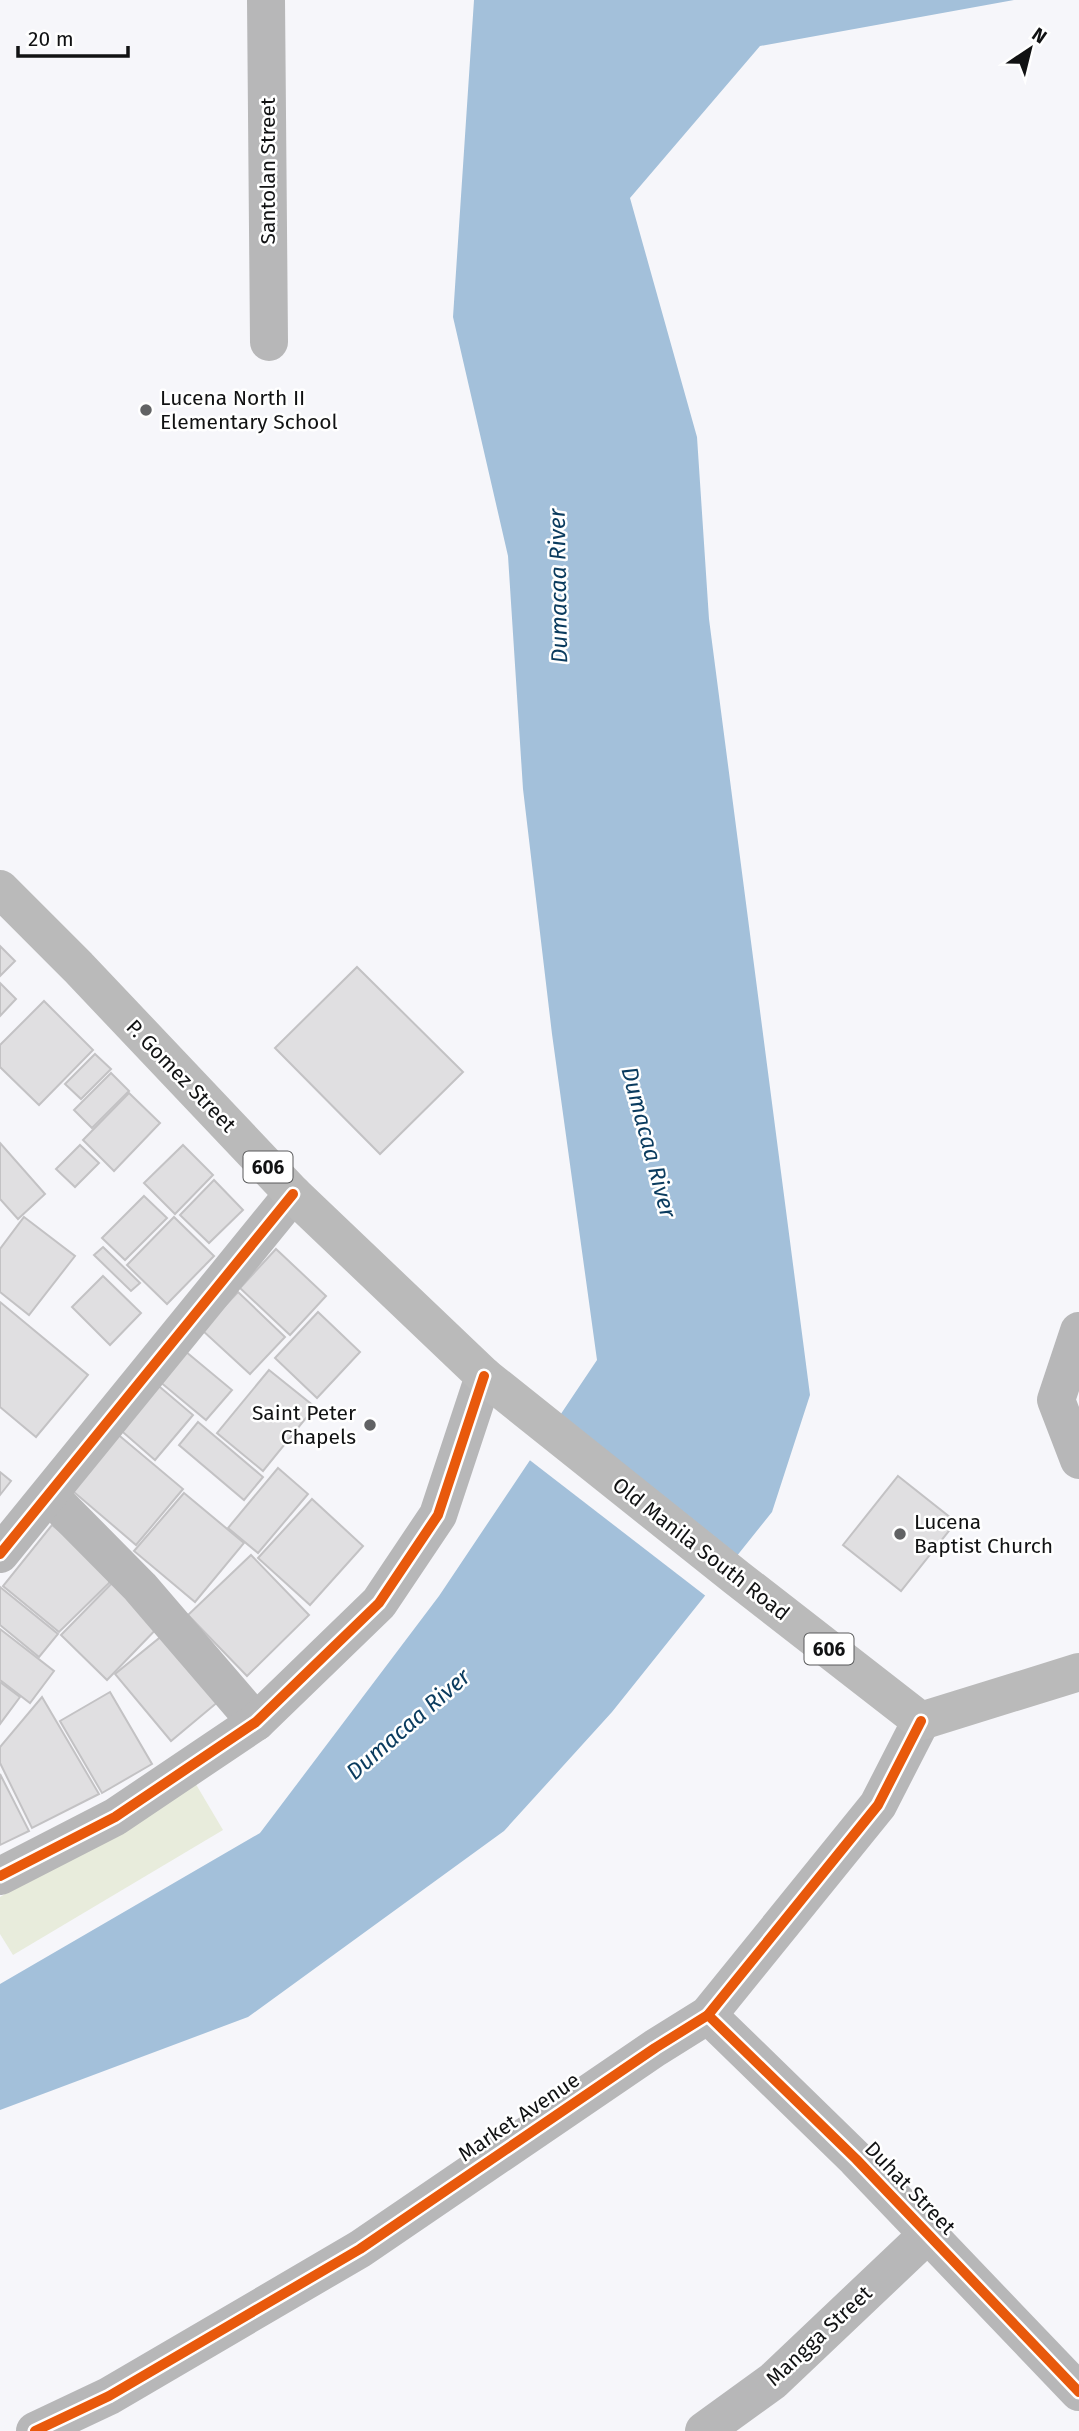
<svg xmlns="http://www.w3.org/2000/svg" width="1079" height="2431" viewBox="0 0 1079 2431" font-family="'Fira Sans',sans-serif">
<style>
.green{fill:#e8ecdc}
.water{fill:#a3c0da}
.pier{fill:#f6f6fa}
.building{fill:#e0dfe1;stroke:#c3c2c4;stroke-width:2}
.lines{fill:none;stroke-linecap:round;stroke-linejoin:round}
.minor{stroke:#b7b7b8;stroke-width:38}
.tertiary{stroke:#b7b7b8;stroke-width:38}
.primary{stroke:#bababa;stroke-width:38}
.cycleway-casing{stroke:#fff;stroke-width:15}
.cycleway{stroke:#e8590c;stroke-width:10}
.poi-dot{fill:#616264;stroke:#fff;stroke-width:2.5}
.labels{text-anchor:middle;stroke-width:5;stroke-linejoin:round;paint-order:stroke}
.shield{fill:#fff;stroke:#58595a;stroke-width:2}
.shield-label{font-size:19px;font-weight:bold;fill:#111213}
.street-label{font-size:21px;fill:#111213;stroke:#fff}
.poi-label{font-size:21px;fill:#111213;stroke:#fff;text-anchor:start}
.water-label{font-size:23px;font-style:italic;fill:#0a3b5e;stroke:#fff}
</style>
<rect width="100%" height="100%" fill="#f6f6fa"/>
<polygon class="green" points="194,1781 223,1830 13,1955 0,1934 0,1897"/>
<polygon class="water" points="474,0 1014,0 760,46 630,198 697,437 709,619 810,1395 772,1512 612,1712 504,1831 248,2017 0,2110 0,1984 260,1833 439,1596 597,1360 552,1034 523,789 508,556 453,317"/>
<polygon class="pier" points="551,1430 737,1562 711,1594 707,1597 527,1458"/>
<g class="building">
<polygon points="0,946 15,961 0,976"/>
<polygon points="357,967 463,1072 380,1154 275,1048"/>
<polygon points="0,983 16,999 0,1016"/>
<polygon points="44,1001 93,1050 39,1105 0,1067 0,1045"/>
<polygon points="95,1054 111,1069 81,1099 65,1084"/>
<polygon points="111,1073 129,1091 92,1128 74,1110"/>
<polygon points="129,1093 160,1123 114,1171 83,1140"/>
<polygon points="0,1143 45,1194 18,1219 0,1199"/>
<polygon points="80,1145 99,1163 75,1187 56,1169"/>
<polygon points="183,1145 213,1175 175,1214 144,1183"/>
<polygon points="214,1180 243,1210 209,1243 180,1215"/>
<polygon points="144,1196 167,1218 125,1260 102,1238"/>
<polygon points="24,1217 75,1256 29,1315 0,1292 0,1249"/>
<polygon points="174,1217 214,1256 167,1304 127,1265"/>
<polygon points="103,1247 140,1283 131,1291 94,1255"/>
<polygon points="276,1249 326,1296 290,1335 240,1288"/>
<polygon points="103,1276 141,1313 110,1345 72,1307"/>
<polygon points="238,1292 285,1337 250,1374 202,1330"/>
<polygon points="0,1302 88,1375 36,1437 0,1407"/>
<polygon points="318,1312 360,1352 317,1398 275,1358"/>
<polygon points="185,1351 232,1390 206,1420 159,1381"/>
<polygon points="269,1370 315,1407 263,1471 217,1433"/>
<polygon points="154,1382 193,1415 155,1460 117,1427"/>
<polygon points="198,1422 263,1477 244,1500 179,1445"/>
<polygon points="115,1432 183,1489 136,1545 68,1487"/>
<polygon points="278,1468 308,1494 258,1553 228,1528"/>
<polygon points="0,1472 11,1481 0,1495"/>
<polygon points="898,1476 956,1522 901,1591 843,1545"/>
<polygon points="184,1493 244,1543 195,1602 134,1551"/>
<polygon points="312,1499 363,1546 310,1605 258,1558"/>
<polygon points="52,1525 109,1571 109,1583 59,1632 3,1586"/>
<polygon points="251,1555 309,1615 247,1676 188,1615"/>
<polygon points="119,1576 165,1620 107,1680 61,1635"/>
<polygon points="0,1587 58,1634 39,1657 0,1625"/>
<polygon points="0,1629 54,1671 30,1703 0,1680"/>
<polygon points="163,1635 219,1701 171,1741 115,1674"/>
<polygon points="0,1682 20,1697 0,1724"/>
<polygon points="110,1692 152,1764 102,1793 60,1721"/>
<polygon points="42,1697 99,1794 32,1828 0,1763 0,1747"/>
<polygon points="0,1774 29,1831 0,1845"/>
</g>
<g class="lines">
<g class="minor">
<polyline points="266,0 269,342"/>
<polyline points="1079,1331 1056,1400 1079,1460"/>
<polyline points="49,1495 140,1587 256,1722"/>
<polyline points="0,1554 293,1194"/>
<polyline points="0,1876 115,1817 256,1722 379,1603 438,1515 484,1376"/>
<polyline points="708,2015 856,2159 1079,2392"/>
<polyline points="704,2431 773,2381 928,2234"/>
</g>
<polyline class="tertiary" points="35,2431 109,2396 360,2249 655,2048 708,2015 878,1805 921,1721"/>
<polyline class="primary" points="0,889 78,967 293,1194 484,1376 737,1578 921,1721 1079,1672"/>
<defs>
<g id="cycleway">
<polyline points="0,1554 293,1194"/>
<polyline points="0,1876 115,1817 256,1722 379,1603 438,1515 484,1376"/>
<polyline points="708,2015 856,2159 1079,2392"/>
<polyline points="35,2431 109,2396 360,2249 655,2048 708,2015 878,1805 921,1721"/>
</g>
</defs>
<use href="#cycleway" class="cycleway-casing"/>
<use href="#cycleway" class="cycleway"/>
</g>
<g class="poi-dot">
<circle cx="146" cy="410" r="7"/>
<circle cx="370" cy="1425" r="7"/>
<circle cx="900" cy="1534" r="7"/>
</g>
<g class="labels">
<g class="shield">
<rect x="243.5" y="1151.5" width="49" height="31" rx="5"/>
<rect x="804.5" y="1633.5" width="49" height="31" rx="5"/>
</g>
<g class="shield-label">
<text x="268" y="1174">606</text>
<text x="829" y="1656">606</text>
</g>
<g class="street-label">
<text transform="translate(268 171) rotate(-90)" y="7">Santolan Street</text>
<text transform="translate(181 1076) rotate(46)" y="7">P. Gomez Street</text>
<text transform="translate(701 1549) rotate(38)" y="7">Old Manila South Road</text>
<text transform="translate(519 2117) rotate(-34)" y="7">Market Avenue</text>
<text transform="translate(910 2188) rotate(46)" y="7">Duhat Street</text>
<text transform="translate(819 2336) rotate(-43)" y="7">Mangga Street</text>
</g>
<g class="poi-label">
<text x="160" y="405">Lucena North II<tspan x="160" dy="24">Elementary School</tspan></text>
<text x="356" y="1420" text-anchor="end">Saint Peter<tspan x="356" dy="24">Chapels</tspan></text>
<text x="914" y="1529">Lucena<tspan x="914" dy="24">Baptist Church</tspan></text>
</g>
<g class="water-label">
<text transform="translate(558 586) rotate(-91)" y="8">Dumacaa River</text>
<text transform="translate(649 1142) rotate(75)" y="8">Dumacaa River</text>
<text transform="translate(408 1724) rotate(-41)" y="8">Dumacaa River</text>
</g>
</g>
<g transform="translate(1030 49) rotate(35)" stroke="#ffffff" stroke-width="5" paint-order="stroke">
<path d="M0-5L12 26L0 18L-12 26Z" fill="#111213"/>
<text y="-10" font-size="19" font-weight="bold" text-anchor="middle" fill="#111213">N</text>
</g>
<path d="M18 46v10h110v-10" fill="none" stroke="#111213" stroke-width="3.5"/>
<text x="28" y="46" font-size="21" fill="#111213" stroke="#ffffff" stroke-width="5" paint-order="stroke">20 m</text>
</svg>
